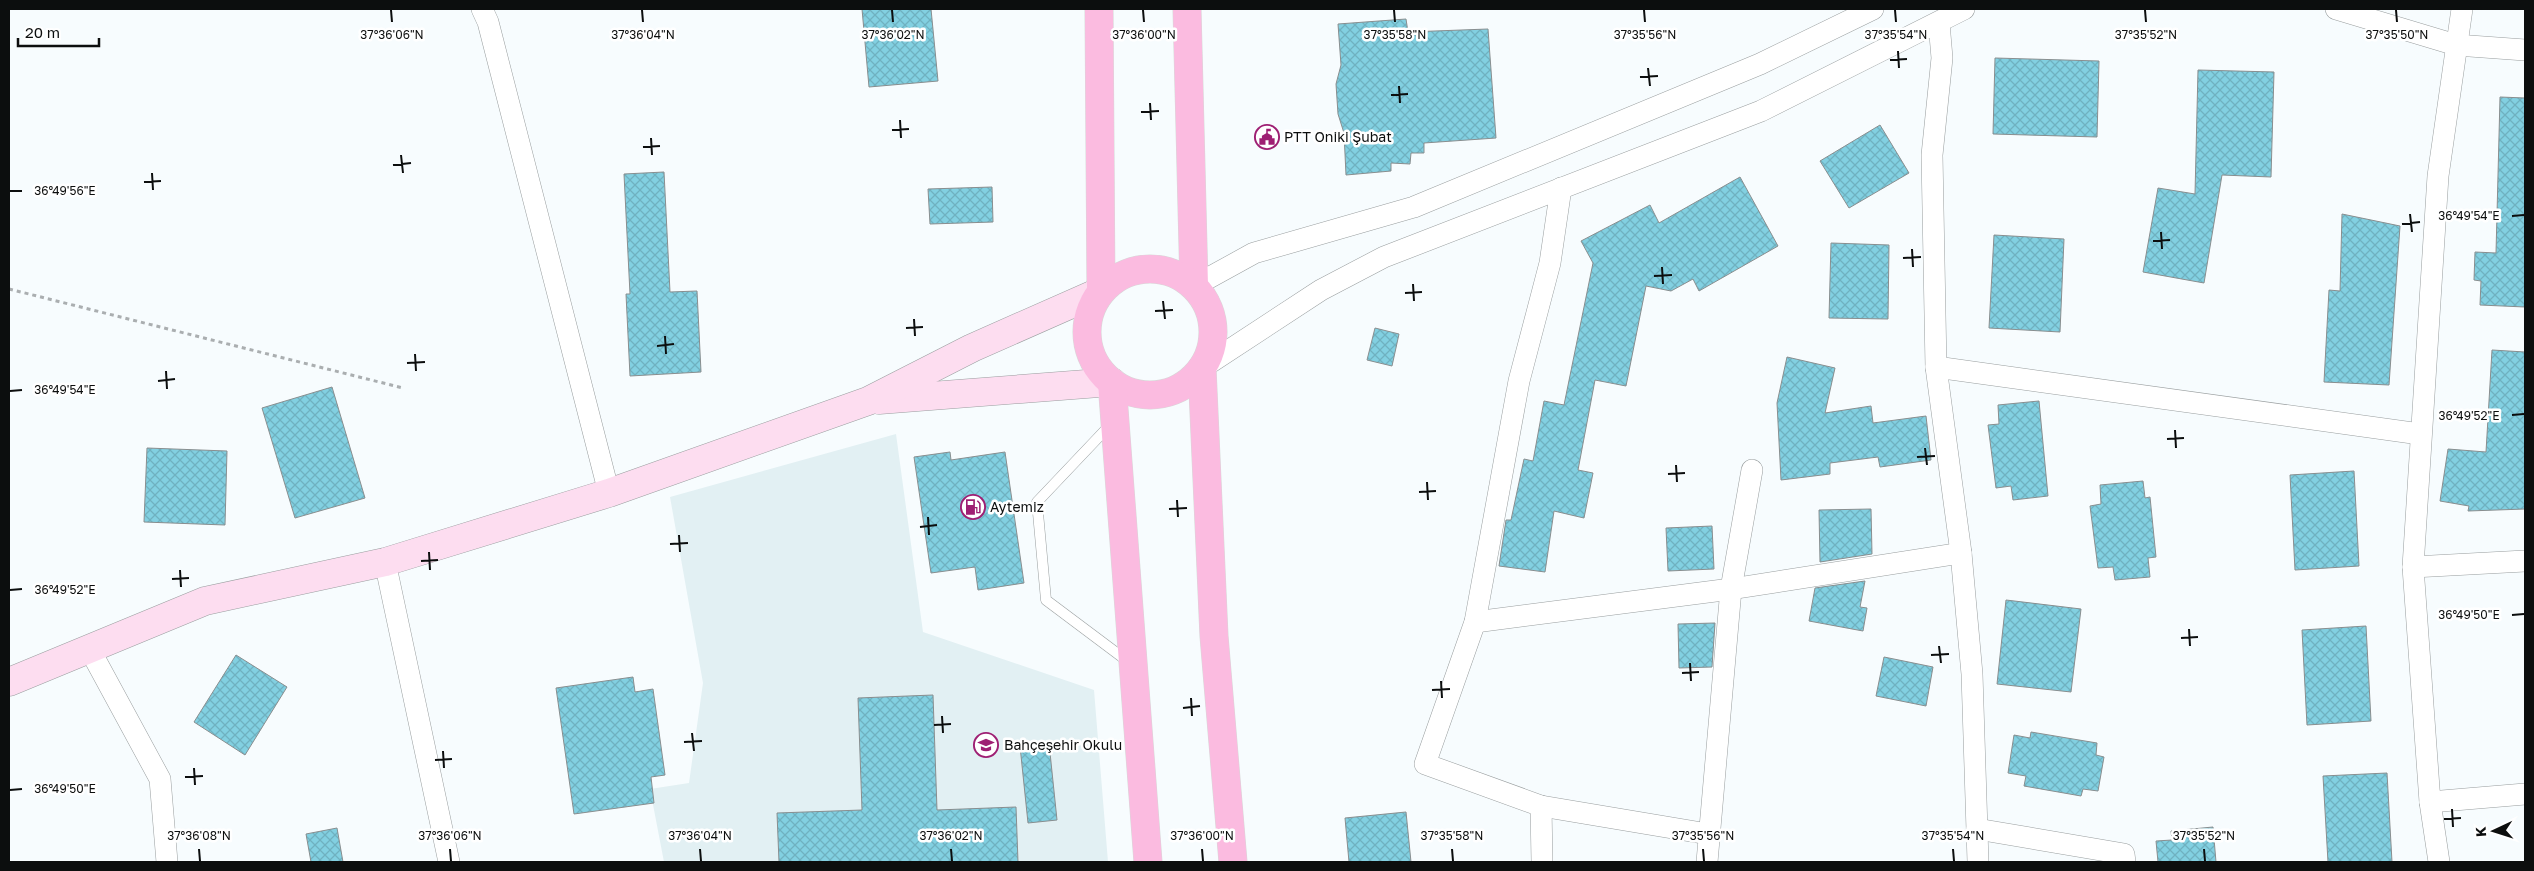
<svg xmlns="http://www.w3.org/2000/svg" width="2534" height="871" viewBox="0 0 2534 871" font-family="'Golos Text',sans-serif">
<style>
.built{fill:#e2f0f3}
.building{fill:url(#building-cross-hatch);stroke:#898e8f}
.lines{fill:none;stroke-linecap:round;stroke-linejoin:round}
.lane-casing{stroke:#999e9f;stroke-width:11}
.street-casing{stroke:#999e9f;stroke-width:22}
.secondary-casing{stroke:#999e9f;stroke-width:29}
.primary-casing{stroke:#d8d8d8;stroke-width:29}
.path{stroke:#aaaeb0;stroke-width:3;stroke-dasharray:4 4;stroke-linecap:butt}
.lane{stroke:#fff;stroke-width:10}
.street{stroke:#fff;stroke-width:21}
.secondary{stroke:#fdddf0;stroke-width:28}
.primary{stroke:#fbbbe0;stroke-width:28}
.ticks{fill:none;stroke:#0c0e0e;stroke-width:2}
.labels{text-anchor:middle;stroke-width:5;stroke-linejoin:round;paint-order:stroke}
.poi-label{font-size:14px;fill:#0c0e0e;stroke:#fff;text-anchor:start}
.ticks-label{font-size:12px;text-anchor:middle;fill:#0c0e0e;stroke:#fff;stroke-width:5;stroke-linejoin:round;paint-order:stroke}
</style>
<defs>
<pattern id="building-cross-hatch" width="8" height="8" patternUnits="userSpaceOnUse" patternTransform="scale(1.25)"><rect width="8" height="8" fill="#82d0e1"/><path d="M0 0l8 8M0 8l8-8" fill="none" stroke="#6fb1c0"/></pattern>
</defs>
<rect width="100%" height="100%" fill="#f7fcfe"/>
<polygon class="built" points="896,434 923,632 1094,690 1108,862 664,862 650,789 689,783 703,683 670,497"/>
<g class="building">
<polygon points="862,9 931,9 938,81 869,87"/>
<polygon points="1406,19 1408,32 1488,29 1496,138 1424,143 1424,153 1411,153 1410,164 1391,163 1391,171 1346,175 1344,133 1338,114 1336,84 1341,65 1338,24"/>
<polygon points="1995,58 2099,61 2097,137 1993,134"/>
<polygon points="2198,70 2274,72 2271,177 2222,175 2204,283 2143,272 2158,188 2195,194"/>
<polygon points="2500,97 2525,98 2525,307 2480,305 2481,281 2474,280 2475,252 2496,253"/>
<polygon points="1880,125 1909,173 1849,208 1820,161"/>
<polygon points="664,172 670,292 697,291 701,372 630,376 626,294 630,294 624,174"/>
<polygon points="1740,177 1778,246 1699,291 1693,279 1671,291 1646,286 1626,386 1595,380 1578,470 1593,473 1584,518 1554,511 1545,572 1499,566 1506,520 1511,520 1524,459 1533,461 1544,401 1564,405 1593,263 1581,241 1650,205 1659,223"/>
<polygon points="992,187 993,222 930,224 928,189"/>
<polygon points="2342,214 2400,226 2389,385 2324,382 2329,290 2340,291"/>
<polygon points="1994,235 2064,239 2060,332 1989,328"/>
<polygon points="1831,243 1889,245 1888,319 1829,318"/>
<polygon points="1375,328 1399,334 1392,366 1367,360"/>
<polygon points="2492,350 2525,352 2525,509 2468,511 2469,506 2440,501 2448,449 2486,452"/>
<polygon points="1787,357 1835,368 1825,413 1871,406 1873,423 1926,416 1931,460 1880,467 1878,457 1830,463 1830,474 1781,480 1777,403"/>
<polygon points="332,387 365,498 295,518 262,408"/>
<polygon points="2039,401 2048,496 2013,500 2011,486 1996,488 1988,425 1999,424 1998,405"/>
<polygon points="147,448 227,451 225,525 144,522"/>
<polygon points="950,452 951,460 1005,452 1024,583 978,590 975,567 931,573 914,457"/>
<polygon points="2354,471 2359,566 2295,570 2290,475"/>
<polygon points="2143,481 2145,498 2150,497 2156,557 2148,558 2150,577 2115,580 2113,567 2098,568 2090,506 2101,504 2100,485"/>
<polygon points="1871,509 1872,554 1820,562 1819,510"/>
<polygon points="1712,526 1714,569 1668,571 1666,528"/>
<polygon points="1865,581 1860,607 1867,608 1863,631 1809,621 1815,588"/>
<polygon points="2006,600 2081,609 2071,692 1997,684"/>
<polygon points="1715,623 1712,667 1679,668 1678,624"/>
<polygon points="2366,626 2371,721 2307,725 2302,630"/>
<polygon points="236,655 287,687 245,755 194,722"/>
<polygon points="1884,657 1933,667 1926,706 1876,696"/>
<polygon points="633,677 635,692 653,689 665,775 651,777 654,803 574,814 556,688"/>
<polygon points="933,695 937,810 1016,807 1018,862 779,862 777,813 862,810 858,698"/>
<polygon points="2031,732 2097,743 2096,755 2104,757 2098,791 2083,789 2081,796 2024,786 2026,776 2008,773 2014,735 2030,738"/>
<polygon points="1049,743 1057,820 1028,823 1020,746"/>
<polygon points="2387,773 2392,862 2328,862 2323,776"/>
<polygon points="1406,812 1411,862 1349,862 1345,818"/>
<polygon points="2213,827 2216,862 2158,862 2156,841 2172,840 2171,831"/>
<polygon points="337,828 343,862 311,862 306,834"/>
</g>
<g class="lines">
<defs>
<polyline id="lane" points="1111,424 1037,502 1046,600 1130,663"/>
<g id="street">
<polyline points="482,9 488,22 609,493"/>
<polyline points="2336,9 2456,45 2525,50"/>
<polyline points="1939,23 1942,58 1932,155 1936,367 1961,553 1972,674 1978,862"/>
<polyline points="1561,188 1550,263 1519,381 1475,622 1425,764 1541,806 1708,834"/>
<polyline points="1194,286 1254,253 1414,207 1760,64 1873,9"/>
<polyline points="1936,367 2420,434"/>
<polyline points="1202,368 1321,290 1384,257 1761,111 1964,9"/>
<polyline points="385,562 449,862"/>
<polyline points="2413,567 2525,561"/>
<polyline points="1475,622 1731,589 1961,553"/>
<polyline points="90,650 160,779 167,862"/>
<polyline points="2430,802 2525,794"/>
<polyline points="1541,806 1542,862"/>
<polyline points="1977,829 2124,854 2125,862"/>
<polyline points="1707,862 1731,589 1752,470"/>
<polyline points="2439,862 2430,802 2413,567 2438,176 2462,9"/>
</g>
<g id="secondary">
<polyline points="879,400 1112,382"/>
<polyline points="9,682 205,601 385,562 609,493 868,401 972,348 1101,291"/>
</g>
<g id="primary">
<polyline points="1099,9 1101,291"/>
<polyline points="1187,9 1194,286"/>
<circle cx="1150" cy="332" r="63"/>
<polyline points="1202,368 1214,636 1233,862"/>
<polyline points="1112,382 1148,862"/>
</g>
</defs>
<use href="#lane" class="lane-casing"/>
<use href="#street" class="street-casing"/>
<use href="#secondary" class="secondary-casing"/>
<use href="#primary" class="primary-casing"/>
<polyline class="path" points="9,289 403,388"/>
<use href="#lane" class="lane"/>
<use href="#street" class="street"/>
<use href="#secondary" class="secondary"/>
<use href="#primary" class="primary"/>
</g>
<path class="ticks" d="M391,10L392,22M642,10L643,22M892,10L893,22M1143,10L1144,22M1394,10L1395,22M1644,10L1645,22M1895,10L1896,22M2145,10L2146,22M2396,10L2397,22M1898,51L1899,68M1890,60L1907,59M1648,68L1650,86M1640,77L1658,76M1399,86L1400,103M1391,95L1408,94M1150,103L1151,120M1141,112L1159,111M900,120L901,138M892,130L909,129M651,138L652,155M643,147L660,146M401,155L403,173M393,165L411,163M152,173L153,190M144,182L161,181M10,191H22M2410,214L2412,232M2512,216L2524,215M2402,224L2420,222M2161,232L2162,249M2153,241L2170,240M1912,249L1913,267M1903,258L1921,257M1662,267L1663,284M1654,276L1672,275M1413,284L1414,301M1405,293L1422,292M1163,301L1165,319M1155,311L1173,310M914,319L915,336M906,328L923,327M665,336L666,354M657,346L674,344M415,354L416,371M407,363L425,362M166,371L167,389M158,381L175,379M10,391L22,390M2512,415L2524,414M2175,430L2176,448M2167,439L2184,438M1925,448L1927,465M1917,457L1935,456M1676,465L1677,482M1668,474L1685,473M1427,482L1428,500M1419,492L1436,491M1177,500L1178,517M1169,509L1187,508M928,517L929,535M920,527L937,525M679,535L680,552M670,544L688,543M429,552L430,570M421,561L438,560M180,570L181,587M172,579L189,578M10,590L22,589M2512,615L2524,614M2189,629L2190,646M2181,638L2198,637M1939,646L1941,663M1931,655L1949,654M1690,663L1691,681M1682,673L1699,672M1441,681L1442,698M1432,690L1450,689M1191,698L1192,716M1183,708L1200,706M942,716L943,733M934,725L951,724M692,733L694,751M684,742L702,741M443,751L444,768M435,760L452,759M194,768L195,785M185,777L203,776M10,790L22,789M2452,809L2453,827M2444,819L2461,818M199,849L200,861M450,849L451,861M700,849L701,861M951,849L952,861M1202,849L1203,861M1452,849L1453,861M1703,849L1704,861M1953,849L1954,861M2204,849L2205,861"/>
<defs>
<symbol id="civic-ring" viewBox="-11 -11 22 22"><circle r="9.5" fill="#fff" stroke="#9e1f73" stroke-width="1.5"/><path d="M-.6-6.5H3V-4.5H.6V-3L4-1V1h2V6H-6V1h2V-1L-.6-3ZM-1.2 2.5V6h2.4V2.5Z" fill="#9e1f73"/></symbol>
<symbol id="fuel-ring" viewBox="-11 -11 22 22"><circle r="9.5" fill="#fff" stroke="#9e1f73" stroke-width="1.5"/><path d="M-5.5-6h7V0h2V4h1.3V-2.5L3-4.5l.8-.8L6-3V5H2.5V1h-1V6h-7ZM-4.2-4.7v3.2H.2V-4.7Z" fill="#9e1f73"/></symbol>
<symbol id="school-ring" viewBox="-11 -11 22 22"><circle r="9.5" fill="#fff" stroke="#9e1f73" stroke-width="1.5"/><path d="M0-5L7-2L0 1L-7-2ZM-4 1L0 2.5L4 1V4Q0 6-4 4Z" fill="#9e1f73"/></symbol>
</defs>
<g fill-rule="evenodd">
<use href="#civic-ring" x="1253" y="123" width="28" height="28"/>
<use href="#fuel-ring" x="959" y="493" width="28" height="28"/>
<use href="#school-ring" x="972" y="731" width="28" height="28"/>
</g>
<g class="labels">
<g class="poi-label">
<text x="1284" y="142">PTT Oniki Şubat</text>
<text x="990" y="512">Aytemiz</text>
<text x="1004" y="750">Bahçeşehir Okulu</text>
</g>
</g>
<g class="ticks-label">
<text x="392" y="39">37°36'06"N</text>
<text x="643" y="39">37°36'04"N</text>
<text x="893" y="39">37°36'02"N</text>
<text x="1144" y="39">37°36'00"N</text>
<text x="1395" y="39">37°35'58"N</text>
<text x="1645" y="39">37°35'56"N</text>
<text x="1896" y="39">37°35'54"N</text>
<text x="2146" y="39">37°35'52"N</text>
<text x="2397" y="39">37°35'50"N</text>
<text x="65" y="195">36°49'56"E</text>
<text x="2469" y="220">36°49'54"E</text>
<text x="65" y="394">36°49'54"E</text>
<text x="2469" y="420">36°49'52"E</text>
<text x="65" y="594">36°49'52"E</text>
<text x="2469" y="619">36°49'50"E</text>
<text x="65" y="793">36°49'50"E</text>
<text x="199" y="840">37°36'08"N</text>
<text x="450" y="840">37°36'06"N</text>
<text x="700" y="840">37°36'04"N</text>
<text x="951" y="840">37°36'02"N</text>
<text x="1202" y="840">37°36'00"N</text>
<text x="1452" y="840">37°35'58"N</text>
<text x="1703" y="840">37°35'56"N</text>
<text x="1953" y="840">37°35'54"N</text>
<text x="2204" y="840">37°35'52"N</text>
</g>
<rect width="2534" height="871" fill="none" stroke="#0c0e0e" stroke-width="20"/>
<g transform="translate(2494 831) rotate(266)" stroke="#ffffff" stroke-width="4" paint-order="stroke">
<path d="M0-4L9 19L0 12L-9 19Z" fill="#0c0e0e"/>
<text y="-8" font-size="14" font-weight="bold" text-anchor="middle" fill="#0c0e0e">K</text>
</g>
<path d="M18 38v8h81v-8" fill="none" stroke="#0c0e0e" stroke-width="2.5"/>
<text x="25" y="38" font-size="15" fill="#0c0e0e" stroke="#ffffff" stroke-width="4" paint-order="stroke">20 m</text>
</svg>
